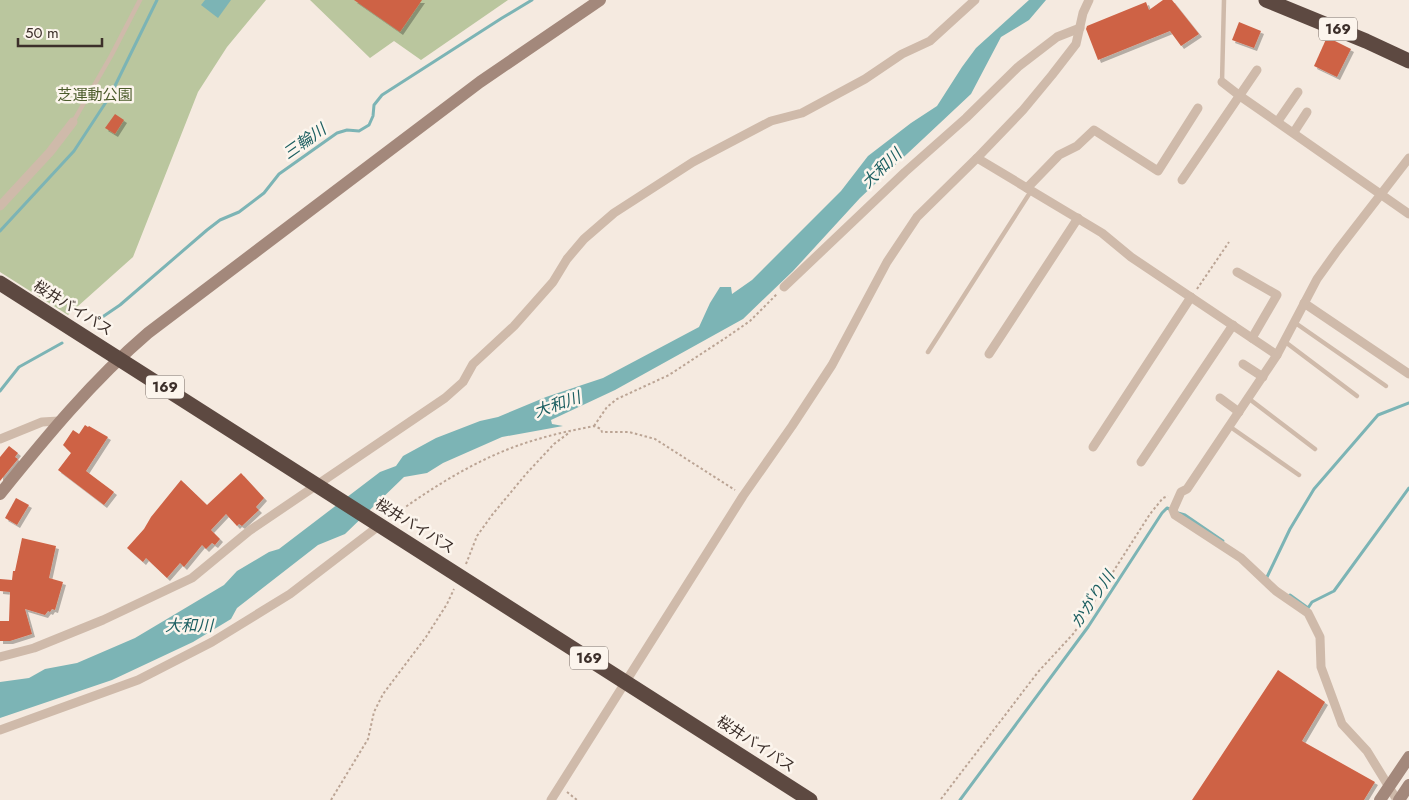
<svg xmlns="http://www.w3.org/2000/svg" width="1409" height="800" viewBox="0 0 1409 800" font-family="Jost,'Noto Sans JP',sans-serif">
<style>
.green{fill:#bac69e}
.water{fill:#7cb4b5}
.lines{fill:none;stroke-linecap:round;stroke-linejoin:round}
.stream{stroke:#7cb4b5;stroke-width:3}
.building{fill:#ce6245;filter:url(#shadow)}
.path{stroke:#bba494;stroke-width:2;stroke-dasharray:2.5 2.5;stroke-linecap:butt}
.lane{stroke:#cfbaaa;stroke-width:4.5}
.street{stroke:#cfbaaa;stroke-width:9}
.secondary{stroke:#a3887b;stroke-width:12}
.highway{stroke:#5d4941;stroke-width:15}
.labels{text-anchor:middle;stroke-width:5;stroke-linejoin:round;paint-order:stroke}
.shield{fill:#fcf5ed;stroke:#766a64;stroke-width:1}
.shield-label{font-size:14px;font-weight:bold;fill:#3c2f2a}
.park-label{font-size:15px;fill:#4c5c2c;stroke:#fcf5ed}
.street-label{font-size:15px;fill:#3c2f2a;stroke:#fcf5ed}
.water-label{font-size:16px;font-style:italic;fill:#1c5f61;stroke:#fcf5ed}
</style>
<defs>
<filter id="shadow"><feDropShadow dx="3" dy="3" stdDeviation="0" flood-color="#0004"/></filter>
</defs>
<rect width="100%" height="100%" fill="#f5eae0"/>
<g class="green">
<polygon points="0,0 266,0 227,47 198,92 133,257 68,315 0,272"/>
<polygon points="310,0 508,0 421,60 394,41 370,58"/>
</g>
<g class="water">
<polygon points="205,0 231,0 218,18 201,5"/>
<polygon points="1029,0 1046,0 1029,20 1001,37 971,94 860,198 793,271 743,319 615,390 551,420 552,424 563,426 502,437 443,463 427,473 404,477 345,534 318,545 237,608 231,619 193,642 112,680 0,718 0,682 29,678 45,669 77,663 135,638 224,585 237,571 269,552 279,549 380,472 396,466 403,456 436,438 480,421 498,417 546,397 603,378 699,327 710,303 720,287 731,287 732,294 752,280 841,191 868,156 911,123 937,106 962,67 976,48"/>
</g>
<g class="lines">
<g class="stream">
<polyline points="0,231 74,151 110,96 157,0"/>
<polyline points="95,322 120,305 207,230 220,220 239,212 264,193 279,174 337,133 347,130 359,131 369,125 373,116 374,105 382,95 502,18 532,0"/>
<polyline points="0,391 19,367 62,343"/>
<polyline points="1178,513 1185,515 1223,541"/>
<polyline points="1267,577 1290,529 1314,489 1378,415 1409,403"/>
<polyline points="1290,595 1308,608 1312,602 1334,591 1409,488"/>
<polyline points="960,800 1088,627 1162,513 1167,508 1172,510"/>
</g>
</g>
<g class="building">
<polygon points="354,0 422,0 400,32"/>
<polygon points="1163,0 1172,0 1199,34 1181,46 1170,31 1098,60 1086,29 1087,26 1146,2 1149,10"/>
<polygon points="1239,22 1261,31 1254,48 1232,40"/>
<polygon points="1327,37 1351,49 1337,77 1314,66"/>
<polygon points="115,114 124,120 115,134 105,128"/>
<polygon points="85,425 88,427 89,426 108,437 86,471 114,492 104,505 58,470 71,453 63,445 73,430 79,434"/>
<polygon points="9,446 18,453 15,457 18,459 0,481 0,457"/>
<polygon points="241,473 264,498 256,507 259,510 242,526 239,524 237,526 226,514 211,530 220,539 215,545 212,543 206,549 202,545 184,567 180,563 167,578 146,558 143,562 127,548 144,529 151,517 181,480 207,505"/>
<polygon points="16,498 29,505 17,525 5,518"/>
<polygon points="22,538 56,546 49,578 63,582 55,610 52,609 50,612 48,611 45,615 25,609 32,634 10,641 0,641 0,621 9,621 10,592 0,591 0,579 12,580 13,571 15,571"/>
<polygon points="1278,670 1325,702 1302,741 1375,782 1364,800 1192,800"/>
</g>
<g class="lines">
<g class="path">
<polyline points="1197,289 1229,242"/>
<polyline points="594,426 607,407 617,399 669,375 727,337 750,321 778,293"/>
<path d="M390,518C434,486 483,455 535,440C554,434 574,430 594,426L601,429L602,432H629L655,439L735,490"/>
<polyline points="466,564 477,536 492,515 526,474 554,444 570,432"/>
<polyline points="567,792 577,800"/>
<polyline points="941,799 1038,672 1074,633 1150,514 1163,498 1168,496"/>
<polyline points="331,800 368,739 374,712 383,694 426,637 447,604 454,589"/>
</g>
<g class="lane">
<polyline points="1222,82 1224,0"/>
<polyline points="73,122 111,56 140,0"/>
<polyline points="1294,322 1386,386"/>
<polyline points="1284,341 1357,396"/>
<polyline points="928,352 1031,191"/>
<polyline points="1248,398 1315,449"/>
<polyline points="1229,426 1299,475"/>
</g>
<g class="street">
<polyline points="1222,82 1240,96 1409,214"/>
<polyline points="1278,121 1298,92"/>
<polyline points="1294,132 1307,112"/>
<polyline points="977,158 1102,233 1131,257 1277,355"/>
<polyline points="1182,180 1257,70"/>
<polyline points="1027,188 1059,155 1077,146 1094,130 1158,171 1198,108"/>
<polyline points="0,206 50,152 73,122"/>
<polyline points="1237,272 1277,295 1252,338"/>
<polyline points="784,287 905,172 966,118 1018,67 1057,37 1080,28"/>
<polyline points="1304,303 1409,374"/>
<polyline points="989,354 1078,218"/>
<polyline points="1243,364 1263,377"/>
<polyline points="1220,398 1239,412"/>
<polyline points="0,439 42,422 59,421"/>
<polyline points="1093,447 1191,297"/>
<polyline points="1141,462 1233,325"/>
<polyline points="0,657 34,648 103,620 192,578 249,531 445,398 463,382 473,364 514,326 553,282 567,259 584,239 614,213 693,162 771,121 802,113 865,79 902,54 930,41 975,0"/>
<polyline points="0,730 138,680 212,642 290,594 380,525"/>
<polyline points="551,800 743,496 792,426 832,365 887,262 917,217 977,158 1023,110 1052,75 1076,44 1083,13 1089,0"/>
<polyline points="1397,800 1367,751 1342,724 1321,667 1320,637 1308,613 1276,591 1241,558 1175,515 1173,510 1181,492 1187,489 1277,355 1317,279 1337,251 1409,158"/>
</g>
<g class="secondary">
<path d="M0,494C46,437 92,381 148,333L480,82L600,0"/>
<polyline points="1380,800 1409,757"/>
<polyline points="1399,800 1409,785"/>
</g>
<g class="highway">
<polyline points="1266,0 1366,41 1409,61"/>
<polyline points="0,283 810,800"/>
</g>
</g>
<g class="labels">
<g class="shield">
<rect x="1319" y="17.5" width="38" height="23" rx="4"/>
<rect x="146" y="375.5" width="38" height="23" rx="4"/>
<rect x="570" y="646.5" width="38" height="23" rx="4"/>
</g>
<g class="shield-label">
<text x="1338" y="34">169</text>
<text x="165" y="392">169</text>
<text x="589" y="663">169</text>
</g>
<g class="park-label">
<text x="95" y="100">芝運動公園</text>
</g>
<g class="street-label">
<text transform="translate(73 308) rotate(32)" y="5">桜井バイパス</text>
<text transform="translate(415 526) rotate(32)" y="5">桜井バイパス</text>
<text transform="translate(756 744) rotate(33)" y="5">桜井バイパス</text>
</g>
<g class="water-label">
<text transform="translate(304 141) rotate(-35)" y="6">三輪川</text>
<text transform="translate(881 168) rotate(-44)" y="6">大和川</text>
<text transform="translate(557 404) rotate(-19)" y="6">大和川</text>
<text transform="translate(1092 599) rotate(-56)" y="6">かがり川</text>
<text x="189" y="631">大和川</text>
</g>
</g>
<path d="M18 38v8h84v-8" fill="none" stroke="#3c2f2a" stroke-width="2.5"/>
<text x="25" y="38" font-size="15" fill="#3c2f2a" stroke="#fcf5ed" stroke-width="4" paint-order="stroke">50 m</text>
</svg>
